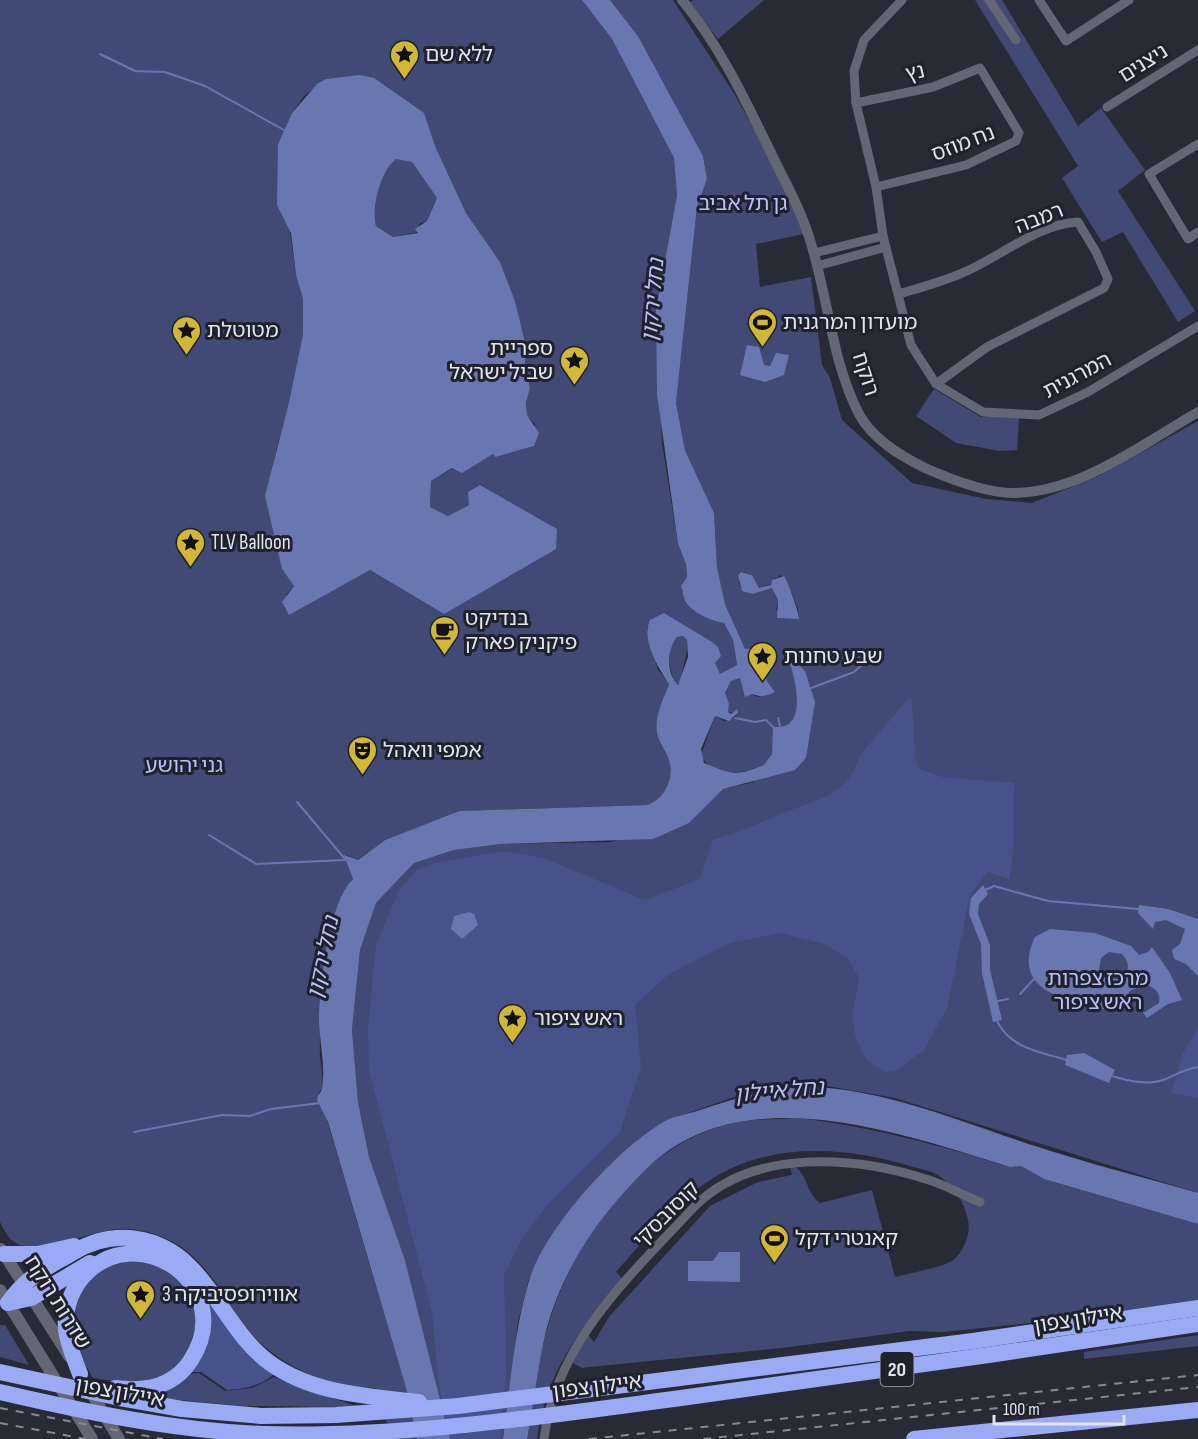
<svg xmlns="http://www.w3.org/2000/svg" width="1198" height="1439" viewBox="0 0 1198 1439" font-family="'Sofia Sans Condensed','Noto Sans Hebrew',sans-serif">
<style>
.green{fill:#414a75;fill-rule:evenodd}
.forest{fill:#48528a}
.water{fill:#6a76b0;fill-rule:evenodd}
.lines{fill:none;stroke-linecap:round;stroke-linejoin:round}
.stream{stroke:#6a76b0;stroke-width:2}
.minor{stroke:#636673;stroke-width:9}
.tertiary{stroke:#636673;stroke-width:10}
.secondary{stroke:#636673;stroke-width:12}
.motorway{stroke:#9aaaf5;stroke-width:16}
.rail{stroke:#878a93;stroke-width:2;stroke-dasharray:8 8;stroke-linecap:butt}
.labels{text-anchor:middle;stroke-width:6;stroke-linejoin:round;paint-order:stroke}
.shield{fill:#1f212c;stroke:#a8aab2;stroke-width:1.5}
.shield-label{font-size:20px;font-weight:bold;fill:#e2e4eb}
.poi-label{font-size:21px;fill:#e2e4eb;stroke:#1f212c;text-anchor:start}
.street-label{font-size:21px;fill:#e2e4eb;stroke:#1f212c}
.park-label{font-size:21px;fill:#b6c2f5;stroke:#1f212c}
.water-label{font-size:22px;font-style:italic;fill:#b7c3f6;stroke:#1f212c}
</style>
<rect width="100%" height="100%" fill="#282b36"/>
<g class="green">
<path d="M0,0H582L612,39L674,158L677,195L656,310L662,443L678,544L686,564L687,577L681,586C683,591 683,596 685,601C692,613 711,621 724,623L733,640L737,665L720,674L714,663L719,655L718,647L664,614L647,628L658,670L669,683C663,699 654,717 657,733C659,744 668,753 670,764C673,782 663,799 647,805L459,811L385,840L357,860L346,855L353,879C324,904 319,1018 320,1057C321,1068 326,1084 319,1093L406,1388L417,1439H392L376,1388C327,1388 275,1365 245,1326C223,1296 206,1259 171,1241C156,1233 136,1228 119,1229C92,1230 34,1258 13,1241C7,1237 3,1228 0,1222ZM326,79L435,146L466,213L500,262L515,301L526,346L525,364L530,388L526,403L527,416L535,424L534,446L495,456L493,454L462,472L453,468L431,481L430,507L448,516L469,505L444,614L370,570L289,614L286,595L294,586L282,569L278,548L274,459L289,402L303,334V299L296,275L278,144L292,113L304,96Z"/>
<path d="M610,0H673L733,92L772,160L804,234L756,244L760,287L811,277L822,365L830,378L842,420L912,483L986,499L1032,503L1099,476L1198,421V1193L895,1098L827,1086L762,1091L737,1096L668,1120L633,1144L613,1163L584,1194L544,1248L529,1279L518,1322L503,1439H450L405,1260L369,1157L358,1102L352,1030L360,950L376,903L414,863L454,850L501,844L611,842L689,823L722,789L754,782L764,765C744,774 712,779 701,755L715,716L724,721L735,718L738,713L728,712L725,693L731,681L740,678L751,694L758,697L774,691L767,681L762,647L745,649L725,604L717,567L714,513L685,450L676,403L697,207L707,179L703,156L638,36ZM743,572L752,575L759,588L771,584L772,580L781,575C788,583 799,607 799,617L776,610L778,600L772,588L753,594L740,586L738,576Z"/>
<polygon points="693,0 764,0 718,39 690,2"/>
<polygon points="975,0 1002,0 1078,126 1101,108 1145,170 1118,191 1195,311 1178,322 1123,232 1102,242 1062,178 1078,166"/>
<path d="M396,158L412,162L437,198L427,221L419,224L418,232L393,237L376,226C371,208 381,170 396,158Z"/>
<polygon points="934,389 981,417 1019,417 1017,450 1000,451 956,443 916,416"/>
<path d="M683,636L687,640C688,657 682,665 681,681L676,685C669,669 666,652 677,637Z"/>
<path d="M798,1118C873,1127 938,1145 1010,1167L1021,1166L1044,1179L1198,1224V1300L1067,1319L944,1332L910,1331L782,1348L599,1366L582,1368L571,1362L588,1335L594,1342L609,1317L710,1206L758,1182L792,1175L790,1167H795C809,1176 806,1194 820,1203L872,1190L895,1277C910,1273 940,1268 952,1261C964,1253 971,1233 968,1220C964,1202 955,1187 939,1176C933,1171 921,1169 913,1167C857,1149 786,1142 730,1169C683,1191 650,1234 616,1272L623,1279C579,1331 547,1369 537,1439H527C534,1402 537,1362 548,1326C573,1240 638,1147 729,1124C751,1118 776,1120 798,1118Z"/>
<path d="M149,1261L184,1283L198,1317L188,1353L170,1373L136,1384L93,1378C85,1363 74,1348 72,1331C70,1302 87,1271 117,1263C126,1260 139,1262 149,1261Z"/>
<polygon points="0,1325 5,1325 29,1365 0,1357"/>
<polygon points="1198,1335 1198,1346 1084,1359 1084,1352"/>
<polygon points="199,1373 225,1391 252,1388 274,1377 358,1407 242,1406 139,1396 188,1374"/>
</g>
<g class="forest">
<path d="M910,697L912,703L915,757L919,769L942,777L1014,783L1013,853L1009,879L988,872L970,894L947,1008L924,1050L897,1070L885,1072L867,1061L855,1036L853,1013L859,978L848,959L825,944L781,933L730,943L669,974L635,1005L641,1066L620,1132L547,1205L523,1237L504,1275L506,1374L500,1439H450L439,1384L432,1312L369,1070L368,1028L376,945L398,893L415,871L432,864L503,851L543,858L645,900L700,879L713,840C740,832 765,820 791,810C823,798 850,792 860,755Z"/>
<polygon points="1198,1028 1198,1098 1171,1093 1183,1053"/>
<path d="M206,1298L274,1374C261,1386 244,1389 227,1390L201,1372H189Z"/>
</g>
<g class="water">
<path d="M582,0H610L638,36L703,156L707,179L697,207L676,403L685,450L714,513L717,567L725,604L745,649L762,647L767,681L775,692C765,697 761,697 752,694L745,697L740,678L731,681L725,693L729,704L728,712L731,714L737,709L738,713L729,721L715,716L701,749L704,763C731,774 735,777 764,765L772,754L773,727C777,727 783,727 787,725C804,716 795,678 790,664L794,660L805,671L815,702L806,758L795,770L723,789L689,823L653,839L501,844L454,850L414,863L376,903L360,950L352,1030L358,1102L369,1157L405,1260L450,1439H417L406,1388L328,1122L317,1100C318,1094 321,1093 322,1088C326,1069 319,1039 319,1019C320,985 329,900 353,879L344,855L358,860L385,840L459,811L647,805C663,799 673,782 670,764C668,753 659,744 657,733C654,717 663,699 669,684C658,667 641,640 650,620L664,613L712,642L718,647L721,656L715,663L720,674L737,665L733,640L724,623C711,621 692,613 685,601C683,596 683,591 681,586L687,577L686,564L678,544L657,394L656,310L677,195L674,158L612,39ZM683,636L687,640L688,657L678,685C666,674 667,650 677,637Z"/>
<path d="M360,75L374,78L424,113L435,146L466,213L500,262L515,301L526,346L525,364L530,388L526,403L527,415L539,433L534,446L495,457L493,454L462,473L452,468L431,481L430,507L448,516L469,505L468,492L480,485L557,529L556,549L444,614L370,570L289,615L282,602L294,586L282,569L265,496L289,402L303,334V299L296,275L291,233L277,205L278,144L292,113L317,84L326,79ZM396,159L412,162L437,198L427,221L415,229L418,233L393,237L376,226C371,208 381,170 396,159Z"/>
<polygon points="747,345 759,347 764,365 770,366 776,353 789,355 784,375 765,382 740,375"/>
<path d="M741,572L752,575L759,588L771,585L772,580L784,576C788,582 799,612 799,619L777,618L778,600L772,588L753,594L742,591L738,576Z"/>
<polygon points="983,885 988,894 979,904 978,914 990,945 990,970 1002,1020 993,1022 982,973 981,944 969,914 971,898"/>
<polygon points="1139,905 1168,909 1198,919 1198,976 1186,964 1174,959 1172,950 1180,944 1185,929 1166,920 1155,922 1153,929 1138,913"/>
<polygon points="469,912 474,914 478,925 462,939 451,929 454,916"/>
<path d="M1050,929L1095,933L1131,946L1139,955L1148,952L1152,947L1170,973L1182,1000L1168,1004L1147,1018L1143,1013L1159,1003C1161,993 1156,989 1147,985L1131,990L1114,1010C1103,1010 1092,1006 1081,1004C1046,995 1015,979 1035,937ZM1109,952L1122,954C1130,962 1130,972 1121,979H1106L1099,971L1101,958Z"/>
<polygon points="1084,1053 1115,1070 1109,1083 1065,1065 1067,1055"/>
<path d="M790,1086C879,1086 949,1118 1032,1145C1086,1163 1143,1177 1198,1193V1224L1044,1179L1021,1166L1010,1167C910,1136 768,1085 672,1148C652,1161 635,1180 619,1198C586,1236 561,1278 547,1327C538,1363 534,1402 527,1439H503C510,1388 514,1330 529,1281C544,1229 619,1146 667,1120C676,1116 688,1114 697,1111C728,1100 758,1092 790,1086Z"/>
<polygon points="719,1252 740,1252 740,1282 688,1281 688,1261 713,1261"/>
</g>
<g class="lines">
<g class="stream">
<polyline points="100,54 135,71 165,72 205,86 284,130"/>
<polyline points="787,664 790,664"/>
<polyline points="811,688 854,672 874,654"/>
<polyline points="735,718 755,722 766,720 773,727"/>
<polyline points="778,718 780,726"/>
<polyline points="297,802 345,859"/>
<polyline points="209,835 256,864 345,860"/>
<polyline points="985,890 994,886 1048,901 1138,909"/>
<polyline points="1020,994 1034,979"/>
<polyline points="998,1001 1008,999"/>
<path d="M997,1021C1010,1048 1040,1052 1067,1060"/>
<path d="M1112,1076C1129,1081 1148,1086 1166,1079C1177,1074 1185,1069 1198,1067"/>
<polyline points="134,1132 222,1115 250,1116 271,1109 320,1103"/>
</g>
<g class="minor">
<polyline points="902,0 864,40 854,71 856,103 876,187 883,236 911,345 936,384 983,412 1039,415 1088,392 1198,326"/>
<polyline points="989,0 1016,40"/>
<polyline points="1039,0 1066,41 1129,0"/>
<polyline points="856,103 933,87 980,68 1019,133 1016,141 966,165 876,187"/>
<polyline points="1107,107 1198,50"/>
<polyline points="1198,144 1149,174 1188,239 1198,232"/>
<polyline points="814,253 883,236"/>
<polyline points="817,266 886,247"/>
<path d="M899,294C919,288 941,282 960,274C998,259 1036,224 1078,222L1096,252L1108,279L1104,288L987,347L936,384"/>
<path d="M544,1439C556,1342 630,1276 693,1208C752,1147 856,1156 929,1180C947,1186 963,1195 980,1202"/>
</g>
<path class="tertiary" d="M682,0C721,47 746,102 773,157C785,182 798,204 807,231C828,290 830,358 859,414C872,439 901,456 925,468C950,479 985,493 1013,493C1079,493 1143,444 1198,412"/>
<g class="secondary">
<polyline points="1,1249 69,1356"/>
<polyline points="0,1290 92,1439"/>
<polyline points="89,1389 119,1439"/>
</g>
<g class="motorway">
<polyline points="4,1254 38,1254 74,1246"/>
<path d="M8,1303C27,1276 45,1269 72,1253C92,1241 113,1235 137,1239C207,1250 219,1326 270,1363C313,1394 368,1396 419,1402"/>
<polyline points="8,1303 31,1298 90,1263"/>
<polyline points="0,1372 120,1398 182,1409 261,1416 336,1415 458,1406 973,1341 1198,1308"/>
<path d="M80,1374C75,1360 68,1345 66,1330C64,1312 70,1293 81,1279C135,1214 239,1285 191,1360C174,1387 145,1392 115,1388"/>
<path d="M0,1392C86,1412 175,1431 264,1434C400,1438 545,1416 681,1398C853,1375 1026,1350 1198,1324"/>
<polyline points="914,1439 1198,1410"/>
</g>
<g class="rail">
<polyline points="0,1408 163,1439"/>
<polyline points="0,1423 86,1439"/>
<polyline points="589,1439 1198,1375"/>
<polyline points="703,1439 1198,1387"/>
</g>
</g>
<defs>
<symbol id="sight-pin" viewBox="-11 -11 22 30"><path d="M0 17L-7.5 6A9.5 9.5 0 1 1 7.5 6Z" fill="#d2b635" stroke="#1f212c"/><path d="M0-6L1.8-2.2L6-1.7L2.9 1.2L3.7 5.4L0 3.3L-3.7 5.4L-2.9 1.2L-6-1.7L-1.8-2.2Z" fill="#111"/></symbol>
<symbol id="stadium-pin" viewBox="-11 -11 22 30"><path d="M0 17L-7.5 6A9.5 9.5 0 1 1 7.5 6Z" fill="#d2b635" stroke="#1f212c"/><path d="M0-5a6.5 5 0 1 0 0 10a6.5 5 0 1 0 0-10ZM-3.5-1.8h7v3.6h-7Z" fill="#111"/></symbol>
<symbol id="cafe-pin" viewBox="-11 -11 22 30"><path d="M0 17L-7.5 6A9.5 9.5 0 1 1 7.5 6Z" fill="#d2b635" stroke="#1f212c"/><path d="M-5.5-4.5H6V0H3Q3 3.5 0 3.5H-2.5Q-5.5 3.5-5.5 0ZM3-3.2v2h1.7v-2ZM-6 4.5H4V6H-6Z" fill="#111"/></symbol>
<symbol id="theatre-pin" viewBox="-11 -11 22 30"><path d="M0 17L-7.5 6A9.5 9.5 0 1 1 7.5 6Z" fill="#d2b635" stroke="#1f212c"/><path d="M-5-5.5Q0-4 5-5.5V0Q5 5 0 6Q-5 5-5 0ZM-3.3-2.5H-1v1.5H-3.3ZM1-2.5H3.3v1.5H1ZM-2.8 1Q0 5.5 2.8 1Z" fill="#111"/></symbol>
</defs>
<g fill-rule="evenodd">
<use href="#sight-pin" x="388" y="38" width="33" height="45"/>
<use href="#stadium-pin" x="746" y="306" width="33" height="45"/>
<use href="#sight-pin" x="170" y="314" width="33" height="45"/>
<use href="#sight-pin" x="558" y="344" width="33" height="45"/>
<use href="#sight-pin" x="174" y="526" width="33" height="45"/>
<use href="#cafe-pin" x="428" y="614" width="33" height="45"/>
<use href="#sight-pin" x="746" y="640" width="33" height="45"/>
<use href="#theatre-pin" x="346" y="734" width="33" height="45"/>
<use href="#sight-pin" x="496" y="1002" width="33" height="45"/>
<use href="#stadium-pin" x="758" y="1222" width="33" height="45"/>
<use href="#sight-pin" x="124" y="1278" width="33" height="45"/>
</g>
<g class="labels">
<rect class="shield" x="880.5" y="1352" width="33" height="34" rx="4.5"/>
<g class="shield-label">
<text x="897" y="1376">20</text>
</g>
<g class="poi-label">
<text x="425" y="61">ללא שם</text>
<text x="783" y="329">מועדון המרגנית</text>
<text x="207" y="337">מטוטלת</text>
<text x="553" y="355" text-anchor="end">ספריית<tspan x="553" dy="24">שביל ישראל</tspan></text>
<text x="211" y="549">TLV Balloon</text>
<text x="465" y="625">בנדיקט<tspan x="465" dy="24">פיקניק פארק</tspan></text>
<text x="784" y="663">שבע טחנות</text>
<text x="383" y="757">אמפי וואהל</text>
<text x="534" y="1025">ראש ציפור</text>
<text x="795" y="1245">קאנטרי דקל</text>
<text x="162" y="1301">אווירופסיביקה 3</text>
</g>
<g class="street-label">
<text transform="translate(1143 63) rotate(-32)" y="7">ניצנים</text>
<text transform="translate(915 72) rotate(-13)" y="7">נץ</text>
<text transform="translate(963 143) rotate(-21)" y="7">נח מוזס</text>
<text transform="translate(1039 218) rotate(-21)" y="7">רמבה</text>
<text transform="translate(866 374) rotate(72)" y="7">רוקח</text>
<text transform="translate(1077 375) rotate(-28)" y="7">המרגנית</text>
<text transform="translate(666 1214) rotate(-45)" y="7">קוסובסקי</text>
<text transform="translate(58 1302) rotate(58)" y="7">שדרות רוקח</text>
<text transform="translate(1078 1319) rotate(-9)" y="7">איילון צפון</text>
<text transform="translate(597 1386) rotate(-7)" y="7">איילון צפון</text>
<text transform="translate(120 1392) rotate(10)" y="7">איילון צפון</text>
</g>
<g class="park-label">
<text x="743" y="210">גן תל אביב</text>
<text x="184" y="772">גני יהושע</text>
<text x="1098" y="985">מרכז צפרות<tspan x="1098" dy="24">ראש ציפור</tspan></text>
</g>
<g class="water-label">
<text transform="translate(652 300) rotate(-85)" y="8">נחל ירקון</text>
<text transform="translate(322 957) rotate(-78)" y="8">נחל ירקון</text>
<text transform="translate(779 1090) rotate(-5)" y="8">נחל איילון</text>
</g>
</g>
<path d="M994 1415v9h130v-9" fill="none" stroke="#e2e4eb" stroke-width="3"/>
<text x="1003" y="1415" font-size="18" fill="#e2e4eb" stroke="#1f212c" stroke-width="4.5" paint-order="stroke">100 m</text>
</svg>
